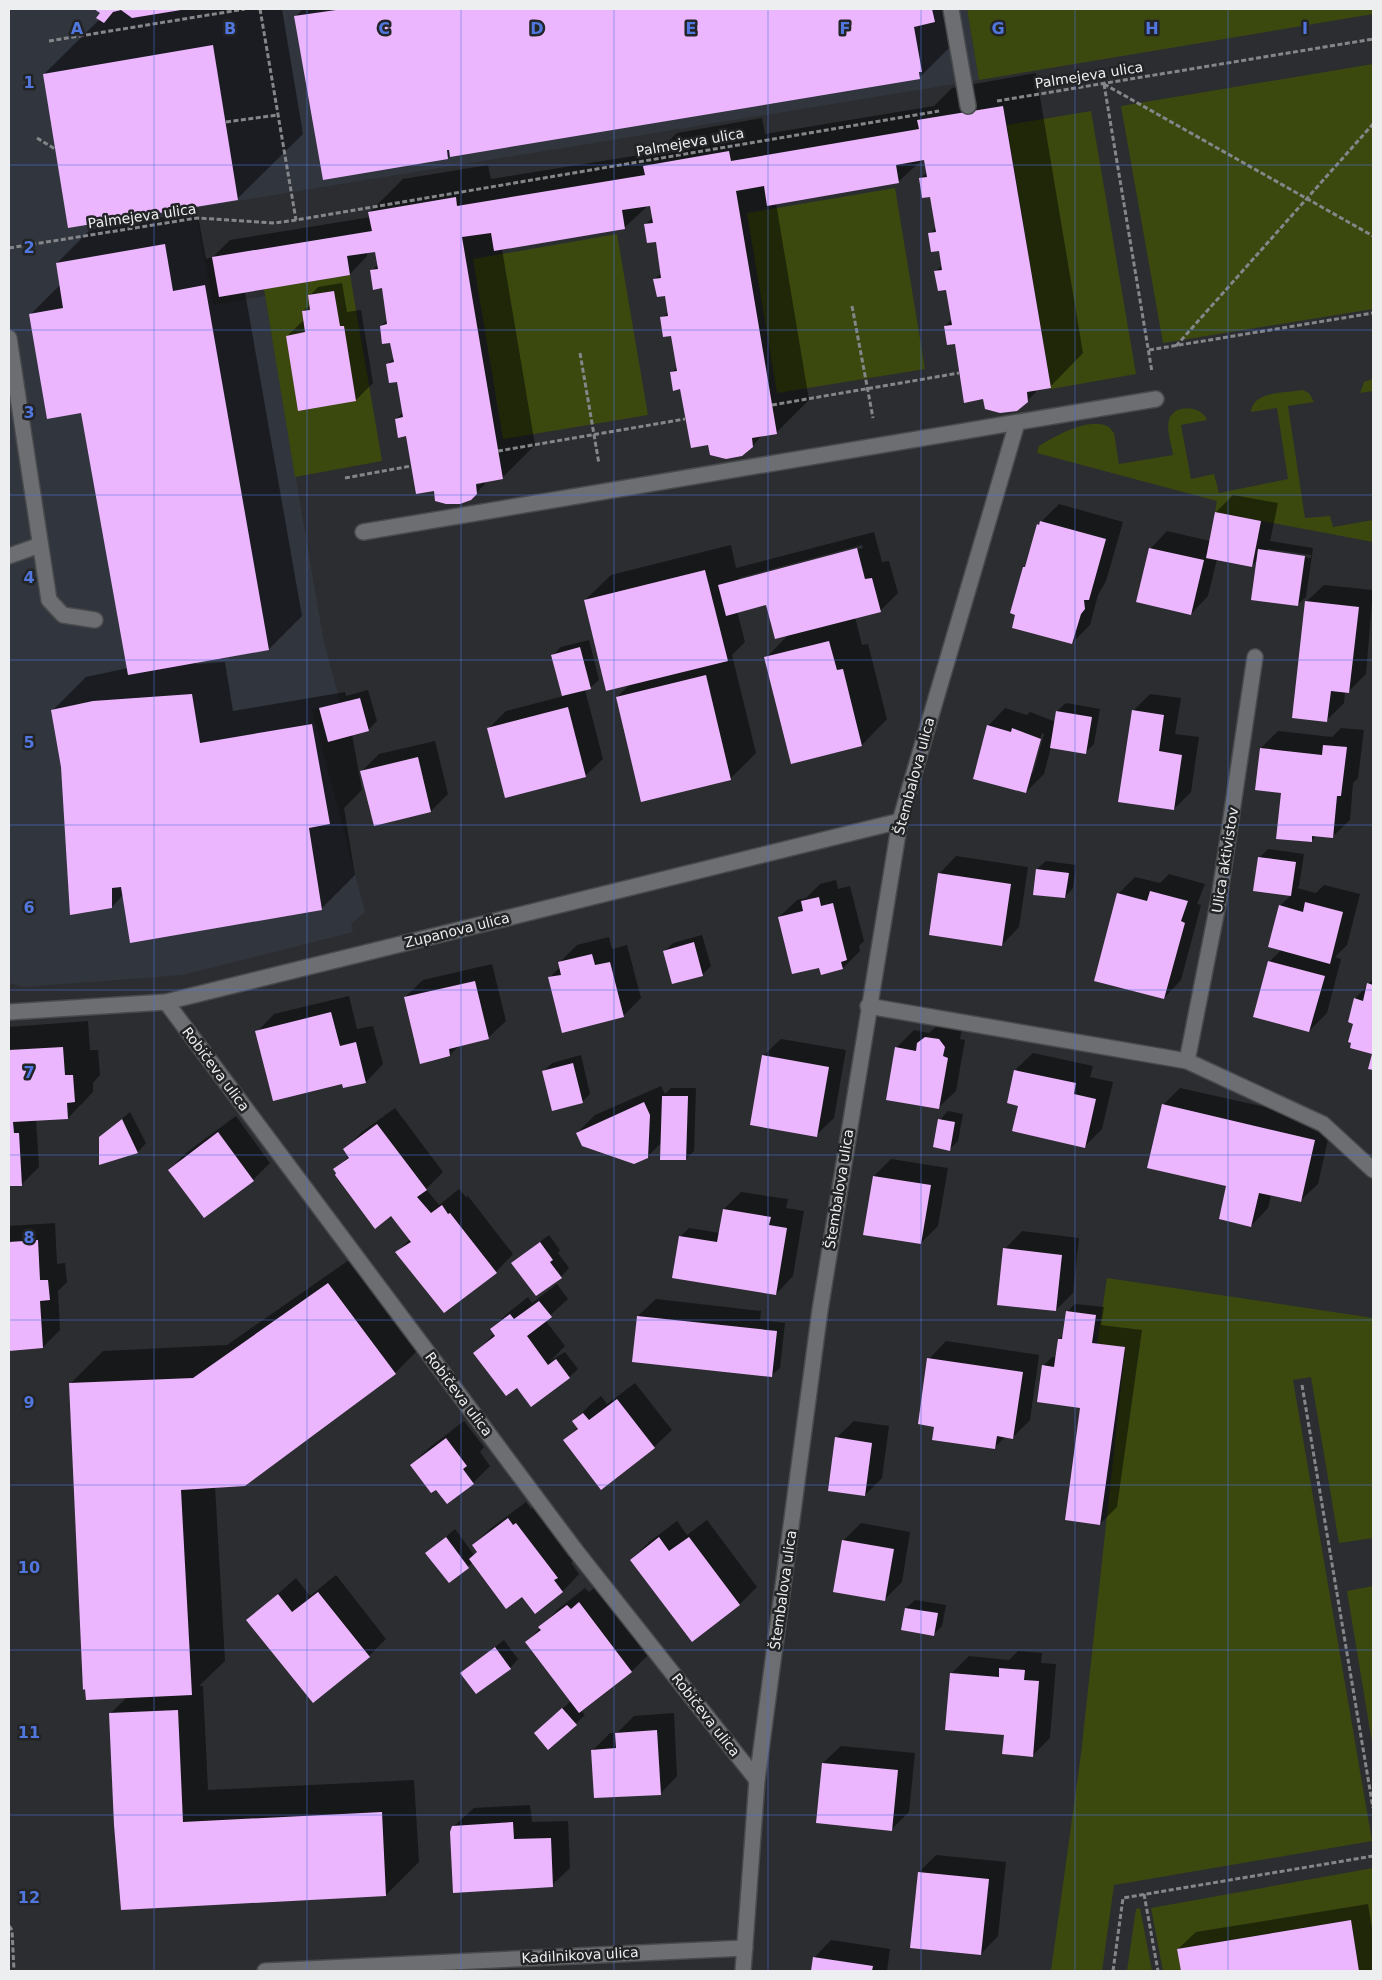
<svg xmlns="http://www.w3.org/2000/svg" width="1382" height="1980" viewBox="0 0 1382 1980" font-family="'DejaVu Sans',sans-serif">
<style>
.built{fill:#31363e}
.green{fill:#3b490f}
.shadow{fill:#0007;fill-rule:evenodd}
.building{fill:#ecb6fe}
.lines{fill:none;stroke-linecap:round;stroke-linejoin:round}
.minor-casing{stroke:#484a4c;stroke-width:18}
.path{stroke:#858689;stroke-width:3;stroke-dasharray:5 2.5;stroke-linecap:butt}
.minor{stroke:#6c6e71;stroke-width:15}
.grid{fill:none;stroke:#5176de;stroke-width:1;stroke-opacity:0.55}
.labels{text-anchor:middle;stroke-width:5;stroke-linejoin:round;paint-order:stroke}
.street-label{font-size:14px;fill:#edeef0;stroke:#222426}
.grid-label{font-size:16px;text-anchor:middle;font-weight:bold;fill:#5176de;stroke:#222426;stroke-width:5;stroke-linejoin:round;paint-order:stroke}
</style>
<rect width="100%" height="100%" fill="#2c2d30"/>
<polygon class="built" points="9,9 967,9 979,80 195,208 213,305 265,296 323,638 340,702 312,710 365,912 351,924 353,932 182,975 24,987 9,983"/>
<g class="green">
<polygon points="967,9 1373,9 1373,14 979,80"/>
<polygon points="1373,64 1373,309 1163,343 1121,106"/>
<polygon points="1091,111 1136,374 1051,389 1007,125"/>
<polygon points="895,188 925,369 777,393 747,213"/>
<polygon points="617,234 648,415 503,439 473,259"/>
<polygon points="350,275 382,461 295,477 264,289"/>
<polygon points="1373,379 1373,391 1360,393 1364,382"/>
<path d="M1302,390L1309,393L1314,402L1288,406L1305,518L1330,516L1333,527L1373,520V542L1215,512L1217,501L1037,453L1039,446C1056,436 1089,416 1109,427L1114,433L1119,464L1173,455C1172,445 1166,430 1169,420C1174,404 1201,405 1207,420L1181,425L1191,479L1214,474L1219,493L1288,479L1277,408L1251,412C1252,391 1286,393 1302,390Z"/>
<polygon points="1107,1278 1373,1318 1373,1538 1339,1543 1311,1377 1293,1380 1372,1841 1114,1885 1102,1971 1051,1971 1081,1754 1125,1350 1097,1344"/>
<polygon points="1373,1586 1373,1748 1347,1591"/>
<polygon points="1373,1868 1373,1971 1359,1971 1351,1920 1177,1949 1181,1971 1163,1971 1151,1908"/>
<polygon points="1140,1908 1152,1971 1127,1971 1136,1909"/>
</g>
<g class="shadow">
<polygon points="96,9 282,9 303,134 238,198 69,226 44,74 100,19 101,12"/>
<polygon points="303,9 949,9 952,45 919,78 450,155 448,158 295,17"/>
<path d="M1036,73L1083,353L1050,387L1035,389L1036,392L1027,401L984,398L945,326L952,319L947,289L936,271L943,264L940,249L930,234L936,227L931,195L920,179L927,172L925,157L898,182L776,203L809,400L776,433L761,436L752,447L709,444L681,388L671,373L678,366L672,334L662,318L669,311L666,295L655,279L662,272L657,241L646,224L653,217L651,203L624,228L502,249L535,445L502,478L484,481L485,484L470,499L435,490L407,434L396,419L403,412L398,380L388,364L394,358L392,341L381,326L388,319L383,287L372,271L378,264L376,250L367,252V256L350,274L245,292L302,616L269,649L196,662V664L225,662L233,711L345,692L346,696L368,690L377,721L368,730L352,734L362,790L344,808L355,875L322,908L123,895L112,907L63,766L53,710L86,677L128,668L82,411L30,315L61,284L57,263L90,230L197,211L206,259L213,257L230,240L371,217L370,212L403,179L488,165L491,179L658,152L677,133L762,118L765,134L934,106L952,88ZM482,482V484L443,491Z"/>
<polygon points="342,283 347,312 361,310 373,383 356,400 287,336 305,319 303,311 311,304 309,296 318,287"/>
<path d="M1233,495L1278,503L1270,541L1313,548L1306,597L1297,605L1258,559L1251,566L1217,559L1208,596L1191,614L1150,549L1167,531L1210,541L1216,512ZM1268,549L1311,555V558L1266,551Z"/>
<polygon points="1059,504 1123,522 1106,581 1098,595 1090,625 1072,643 1024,568 1027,565 1038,525"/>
<path d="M874,532L882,562L889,561L898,593L880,611L855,617L862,645L868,644L887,719L862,745L792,763L766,658L789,634L767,603L737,611L745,642L732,655L756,753L730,779L617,697L630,684L585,600L611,575L731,545L736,568ZM862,545L863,548L739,580V578Z"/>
<polygon points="1324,585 1373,590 1366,674 1349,691 1345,691 1344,703 1327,720 1306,602"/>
<polygon points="589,640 599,680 590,688 585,690 603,759 585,776 489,728 506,711 564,696 553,655 561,647"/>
<polygon points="1150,694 1181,698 1175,734 1199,737 1191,792 1174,809 1133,711"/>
<path d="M1066,703L1100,709L1094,744L1085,753L1051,747L1044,774L1026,792L988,726L1005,708L1027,715L1030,712L1056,722L1057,711ZM1042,733L1044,734L1033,773H1031Z"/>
<polygon points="1341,728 1364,730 1358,778 1353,783 1350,820 1332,837 1316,836 1311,841 1261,748 1278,731 1332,737"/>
<polygon points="435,741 448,794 431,811 361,772 379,754"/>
<polygon points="1268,849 1304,854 1299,886 1297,888 1316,893 1324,885 1360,894 1347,945 1335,957 1341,959 1327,1013 1309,1031 1269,962 1281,950 1280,906 1291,895 1255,890 1259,858"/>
<polygon points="956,856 1028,867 1019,927 1002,945 939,874"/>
<polygon points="1046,861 1076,865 1073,888 1065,897 1037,869"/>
<polygon points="1169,874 1205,884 1197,904 1201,905 1181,980 1164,998 1118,894 1135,877 1160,883"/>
<polygon points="836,880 838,889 850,886 864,941 859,946 860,951 843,968 820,966 779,917 797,900 806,898 820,884"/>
<polygon points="702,935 711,966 702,975 665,951 673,943"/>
<polygon points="609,937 612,949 627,945 641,998 623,1016 549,978 560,967 559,963 577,945"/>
<polygon points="492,964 506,1021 488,1038 460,1045 450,1055 405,997 423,980"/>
<polygon points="1373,979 1373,1053 1351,1047 1355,999"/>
<polygon points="349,996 357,1029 373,1026 383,1064 366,1082 343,1082 257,1032 274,1014"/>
<polygon points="943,1020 962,1029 960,1039 965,1040 956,1091 938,1108 896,1048 914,1030 929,1033"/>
<polygon points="88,1021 90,1050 98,1050 100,1075 93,1083 93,1092 68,1118 36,1120 39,1167 22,1184 9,1185 9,1027"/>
<polygon points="781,1039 846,1050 834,1118 816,1135 763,1056"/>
<polygon points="1033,1053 1093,1066 1090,1077 1113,1082 1102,1129 1085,1146 1019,1105 1015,1070"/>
<polygon points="581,1055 590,1094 582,1102 544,1071 552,1063"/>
<polygon points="661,1086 665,1094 671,1088 696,1088 694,1151 686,1159 661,1143 647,1157 577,1133 595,1115"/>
<polygon points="1180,1088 1332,1122 1318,1184 1300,1201 1271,1195 1268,1208 1251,1226 1228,1185 1163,1105"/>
<polygon points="395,1108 443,1172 426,1189 439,1205 459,1189 466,1197 468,1196 513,1254 496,1272 397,1252 410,1239 392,1214 335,1170 349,1156 344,1150 362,1132"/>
<polygon points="948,1111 963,1114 958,1141 950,1149 940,1120"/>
<polygon points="130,1112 146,1143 138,1152 100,1163 100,1137"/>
<polygon points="236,1116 270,1163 253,1180 169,1170 186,1153"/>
<polygon points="891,1159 948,1168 938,1226 921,1243 874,1176"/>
<polygon points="741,1192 788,1199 786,1208 804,1211 793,1276 776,1294 680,1237 689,1228 720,1233 724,1209"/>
<polygon points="55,1223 57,1264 65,1263 67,1282 58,1291 60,1330 43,1347 9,1349 9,1226"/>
<polygon points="1022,1231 1079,1238 1073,1293 1056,1310 1005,1249"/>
<polygon points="549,1235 560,1250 558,1253 569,1268 561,1277 513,1263"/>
<polygon points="362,1251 428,1340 395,1373 245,1485 215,1486 225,1661 199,1686 203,1686 208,1790 414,1780 419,1862 386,1895 123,1908 110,1714 127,1697 70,1384 103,1351 227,1345"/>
<polygon points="557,1284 568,1299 545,1320 565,1346 550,1361 565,1352 578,1369 569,1377 519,1389 475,1353 494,1334 491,1329 509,1312 528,1297 532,1303"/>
<polygon points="656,1299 761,1311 760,1320 785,1323 780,1368 771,1376 638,1316"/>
<polygon points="1075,1304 1104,1307 1101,1325 1142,1330 1117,1507 1100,1524 1082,1407 1043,1366 1052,1357 1057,1358 1059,1339 1064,1335 1067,1312"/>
<polygon points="946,1341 1039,1355 1030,1420 1012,1438 1005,1437 994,1448 936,1426 929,1359"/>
<polygon points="635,1383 672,1430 654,1447 601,1488 565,1441 578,1427 574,1421 591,1404 601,1396 607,1404"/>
<polygon points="464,1421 484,1447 480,1452 490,1466 473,1483 437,1488 411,1465 429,1448"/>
<polygon points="854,1421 889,1426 882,1478 865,1495 836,1438"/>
<polygon points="526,1502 531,1509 534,1507 574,1560 571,1563 579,1574 562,1592 522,1595 473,1562 449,1582 427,1553 455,1529 474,1555 478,1552 473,1545 491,1528"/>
<polygon points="707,1520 757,1587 740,1604 692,1640 631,1560 649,1542 677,1521 687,1535"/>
<polygon points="861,1523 910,1532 902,1582 884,1600 843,1541"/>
<polygon points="336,1575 386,1639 369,1656 248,1620 296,1578 310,1596"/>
<polygon points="597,1586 649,1654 632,1671 580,1710 585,1715 548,1748 544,1725 571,1701 527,1642 557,1610 585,1588 589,1592"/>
<polygon points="915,1600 946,1605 942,1626 934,1634 906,1608"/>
<polygon points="504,1640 518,1659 510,1668 462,1673"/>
<polygon points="1018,1651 1042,1653 1041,1663 1056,1664 1050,1738 1032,1756 1005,1734 951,1674 969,1656 1009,1660"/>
<polygon points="674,1713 677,1776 660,1794 592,1751 610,1733 617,1733 634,1716"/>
<polygon points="841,1746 915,1753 909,1812 892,1829 823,1763"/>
<polygon points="530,1805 532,1822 568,1821 570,1868 552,1885 453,1827 474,1808"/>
<polygon points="936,1855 1006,1862 998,1936 981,1954 919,1872"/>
<polygon points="1368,1904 1373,1935 1373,1971 1182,1971 1178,1949 1196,1932"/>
<polygon points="831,1940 890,1949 887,1971 812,1971 814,1958"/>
</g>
<g class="building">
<polygon points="94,9 181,9 181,10 132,18 121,10 113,12 104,23 96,18 100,13"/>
<polygon points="343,9 932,9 935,22 914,27 922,72 919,72 920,79 450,157 449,150 447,150 448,159 323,180 294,16"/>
<polygon points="213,45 238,200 68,228 43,74"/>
<polygon points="1003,106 1051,388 1027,392 1028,402 1017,411 1000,413 985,409 983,399 964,403 955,344 947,345 944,326 952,325 946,290 938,291 934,271 942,270 939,251 931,252 928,233 936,232 930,197 922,198 919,178 927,177 924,160 896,165 899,183 767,206 764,186 736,191 777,434 752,438 753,447 742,456 726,459 710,455 708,445 691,448 680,389 673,391 670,372 677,371 671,336 663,337 660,317 668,316 665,296 657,297 653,279 661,278 656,242 647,243 644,224 653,223 650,206 622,210 625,229 494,251 491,233 462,237 503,479 476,484 477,494 471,500 460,504 446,504 435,501 434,491 416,494 406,436 398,438 395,419 403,417 397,382 389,383 386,364 394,362 390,343 382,344 380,326 387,324 382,288 373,290 370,270 378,269 375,252 347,256 350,275 219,297 212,257 372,231 368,212 456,197 457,206 645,175 643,166 729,151 731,161 919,129 917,120"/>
<polygon points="165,244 173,291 205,285 269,650 128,675 81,413 47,419 29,314 63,308 56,263"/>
<polygon points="334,291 340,326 344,326 356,401 298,411 286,336 305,332 302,311 310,310 308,295"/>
<polygon points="1215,512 1261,521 1252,567 1206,558"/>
<polygon points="1040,521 1106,539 1089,600 1084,600 1085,609 1081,614 1072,644 1012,628 1015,615 1010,613 1023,567 1025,567 1037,524 1039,525"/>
<polygon points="857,548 865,579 872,578 881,612 775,639 766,605 726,616 718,585"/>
<polygon points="1149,548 1204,560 1191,615 1136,602"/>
<polygon points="1258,549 1305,556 1298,606 1251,600"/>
<polygon points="705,570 728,661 606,691 584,600"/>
<polygon points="1305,601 1359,607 1349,693 1331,691 1327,722 1292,718"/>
<polygon points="829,641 837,670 843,669 862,746 791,764 764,657"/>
<polygon points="580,647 591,689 562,696 551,655"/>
<polygon points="706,675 731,780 641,802 616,697"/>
<polygon points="192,694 200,743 312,724 330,824 309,828 322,910 130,943 121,887 112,888 112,908 70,915 61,767 51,710 93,701"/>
<polygon points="360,698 369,731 328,742 319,708"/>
<polygon points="568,707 586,777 505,798 487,728"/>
<polygon points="1132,710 1164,715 1159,751 1182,755 1174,810 1118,802"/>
<polygon points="1056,711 1092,717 1086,754 1050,748"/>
<polygon points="987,725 1011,732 1012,728 1041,739 1026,793 973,779"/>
<polygon points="1323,745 1347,747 1341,796 1337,796 1333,838 1312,836 1312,842 1276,839 1281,793 1255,790 1260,748 1322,755"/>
<polygon points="418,757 431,812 374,826 360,771"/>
<polygon points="1258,857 1296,862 1291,896 1253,891"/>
<polygon points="1036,869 1069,873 1065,898 1033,895"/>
<polygon points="938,873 1011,884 1002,946 929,935"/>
<polygon points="1150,891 1188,901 1181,921 1185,923 1164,999 1094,981 1117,893 1147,901"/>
<polygon points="819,897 821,906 833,903 847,960 841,962 843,969 821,975 819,968 792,974 778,917 803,911 801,901"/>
<polygon points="1305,902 1343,912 1330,964 1268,947 1279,905 1303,912"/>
<polygon points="694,942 703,976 672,984 663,951"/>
<polygon points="592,954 595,965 610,962 624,1017 562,1033 548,977 561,975 558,962"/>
<polygon points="1268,961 1325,976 1309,1032 1253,1017"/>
<polygon points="475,981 489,1039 449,1049 450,1056 420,1064 404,997"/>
<polygon points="1367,983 1373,985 1373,1070 1368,1069 1372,1054 1350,1048 1351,1043 1348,1042 1353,1024 1348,1022 1354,998 1363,1001"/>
<polygon points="331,1012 340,1046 356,1042 366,1083 343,1088 342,1084 273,1101 255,1031"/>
<polygon points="925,1037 939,1039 945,1047 943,1056 948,1058 939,1109 886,1100 895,1047 916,1051 917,1043"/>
<polygon points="63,1047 65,1075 73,1075 75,1102 67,1103 68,1119 13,1122 14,1133 19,1133 22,1186 9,1186 9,1050"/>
<polygon points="762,1055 829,1067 817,1137 750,1125"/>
<polygon points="573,1063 583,1103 552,1111 542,1071"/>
<polygon points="1014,1070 1076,1083 1074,1094 1096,1099 1085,1148 1012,1131 1018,1106 1007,1103"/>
<polygon points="662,1096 688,1096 686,1160 660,1160"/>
<polygon points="644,1102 650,1115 648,1158 634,1164 582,1146 576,1133"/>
<polygon points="1162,1104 1315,1140 1301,1202 1259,1193 1251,1227 1219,1219 1226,1186 1147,1168"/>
<polygon points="122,1119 138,1153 99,1165 99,1137"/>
<polygon points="938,1119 955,1122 950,1151 933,1147"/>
<polygon points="377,1124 427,1190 417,1197 431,1213 442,1205 448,1214 450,1213 497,1273 444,1313 395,1252 411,1242 391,1216 375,1229 335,1175 336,1173 333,1169 349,1158 343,1149"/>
<polygon points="218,1132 254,1181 204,1218 168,1170"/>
<polygon points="873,1176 931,1185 921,1244 863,1235"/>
<polygon points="723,1209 771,1217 769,1225 787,1228 776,1295 672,1278 679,1236 717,1242"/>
<polygon points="38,1240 40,1280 48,1280 50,1300 40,1301 43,1348 9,1351 9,1242"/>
<polygon points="540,1242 553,1260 550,1262 562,1278 536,1296 511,1263"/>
<polygon points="1003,1248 1062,1255 1056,1311 997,1305"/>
<polygon points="328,1283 396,1374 245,1486 181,1490 192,1695 86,1700 85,1689 83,1690 69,1383 193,1378"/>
<polygon points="539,1301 552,1317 527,1336 548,1365 556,1359 570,1378 531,1407 517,1388 506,1396 473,1353 495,1336 490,1329 510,1314 514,1319"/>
<polygon points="1066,1311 1096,1315 1092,1343 1125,1347 1100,1525 1065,1520 1080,1408 1037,1402 1042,1365 1054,1367 1058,1339 1062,1339"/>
<polygon points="637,1316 777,1331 772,1377 632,1362"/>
<polygon points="927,1358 1023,1372 1013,1439 997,1436 995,1449 932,1440 934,1427 918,1424"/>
<polygon points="617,1399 655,1448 601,1490 563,1440 578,1429 572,1421 583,1413 589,1420"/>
<polygon points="835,1437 872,1443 865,1496 828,1491"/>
<polygon points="446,1438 467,1466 463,1469 474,1484 447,1504 436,1490 431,1493 410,1465"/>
<polygon points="508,1518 513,1525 516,1523 558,1578 554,1580 563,1592 535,1614 522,1597 506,1609 469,1559 477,1552 472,1545"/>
<polygon points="446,1537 469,1568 449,1583 425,1553"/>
<polygon points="659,1537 669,1551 689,1537 740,1605 692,1642 630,1560"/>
<polygon points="842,1540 894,1549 885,1601 833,1592"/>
<polygon points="318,1592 370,1657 313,1703 246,1620 278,1594 292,1612"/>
<polygon points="579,1602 632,1672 579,1713 525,1642 541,1630 538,1627 567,1605 571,1609"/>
<polygon points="905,1608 938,1613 934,1636 901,1630"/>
<polygon points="495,1647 511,1669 476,1694 460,1673"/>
<polygon points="999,1668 1025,1670 1024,1680 1039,1681 1033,1757 1002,1754 1004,1735 945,1730 950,1673 999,1677"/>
<polygon points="562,1708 577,1725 548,1750 534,1733"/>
<polygon points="178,1710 183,1822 382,1812 386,1896 121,1910 114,1825 109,1713"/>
<polygon points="657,1730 661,1795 594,1798 591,1750 616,1748 615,1733"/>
<polygon points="822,1763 898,1770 892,1831 816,1823"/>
<polygon points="513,1822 514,1839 551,1838 553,1887 453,1893 450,1832 452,1826"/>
<polygon points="918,1872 989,1879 981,1955 910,1948"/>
<polygon points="1351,1920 1359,1971 1181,1971 1177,1949"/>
<polygon points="813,1957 873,1966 872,1971 811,1971"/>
</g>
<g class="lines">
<defs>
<g id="minor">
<polyline points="951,9 968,106"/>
<polyline points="9,338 49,600 63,615 95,620"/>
<polyline points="363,532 1156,399"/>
<polyline points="9,556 40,545"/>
<polyline points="166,1002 576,1551 757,1780"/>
<polyline points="868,1006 1187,1061 1323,1124 1373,1170"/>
<polyline points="9,1012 166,1002 900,821"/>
<polyline points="1187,1061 1219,899 1255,657"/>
<polyline points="265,1971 745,1948"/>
<polyline points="743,1971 757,1780 820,1310 900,821 1017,423"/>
</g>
</defs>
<use href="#minor" class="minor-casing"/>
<g class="path">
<polyline points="260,9 296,220"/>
<polyline points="49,41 245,9"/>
<polyline points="1104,84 1152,372"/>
<polyline points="1104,84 1373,236"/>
<polyline points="997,101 1373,39"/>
<polyline points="226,122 278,115"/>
<polyline points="37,138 55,149"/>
<polyline points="9,248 197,218 274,223 296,220 939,111"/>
<polyline points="852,306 873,418"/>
<polyline points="1176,346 1373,124"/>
<polyline points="1149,350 1373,313"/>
<polyline points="580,353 599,464"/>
<polyline points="772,405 959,373"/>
<polyline points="498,451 685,419"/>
<polyline points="345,478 411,466"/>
<polyline points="1302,1385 1373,1808"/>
<polyline points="1144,1894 1158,1971"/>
<polyline points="9,1926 12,1930 14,1971"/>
<polyline points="1113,1971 1123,1898 1373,1856"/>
</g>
<use href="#minor" class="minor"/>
</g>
<path class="grid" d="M154,9V1971M307,9V1971M461,9V1971M614,9V1971M768,9V1971M921,9V1971M1075,9V1971M1228,9V1971M9,165H1373M9,330H1373M9,495H1373M9,660H1373M9,825H1373M9,990H1373M9,1155H1373M9,1320H1373M9,1485H1373M9,1650H1373M9,1815H1373"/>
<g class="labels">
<g class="street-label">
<text transform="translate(1089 75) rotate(-9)" y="5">Palmejeva ulica</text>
<text transform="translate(690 142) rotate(-10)" y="5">Palmejeva ulica</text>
<text transform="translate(142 216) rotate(-8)" y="5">Palmejeva ulica</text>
<text transform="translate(914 776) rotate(-75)" y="5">Štembalova ulica</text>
<text transform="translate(1225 860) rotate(-81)" y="5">Ulica aktivistov</text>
<text transform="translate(457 930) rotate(-14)" y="5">Zupanova ulica</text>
<text transform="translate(216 1069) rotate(53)" y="5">Robičeva ulica</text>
<text transform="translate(839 1189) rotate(-81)" y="5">Štembalova ulica</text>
<text transform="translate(459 1394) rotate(53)" y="5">Robičeva ulica</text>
<text transform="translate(783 1590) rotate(-82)" y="5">Štembalova ulica</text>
<text transform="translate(706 1715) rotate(52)" y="5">Robičeva ulica</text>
<text transform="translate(580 1955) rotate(-3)" y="5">Kadilnikova ulica</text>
</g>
</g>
<g class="grid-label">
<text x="77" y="34">A</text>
<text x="230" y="34">B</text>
<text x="384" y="34">C</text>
<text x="537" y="34">D</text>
<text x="691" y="34">E</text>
<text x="845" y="34">F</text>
<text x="998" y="34">G</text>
<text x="1152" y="34">H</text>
<text x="1305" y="34">I</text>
<text x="29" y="88">1</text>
<text x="29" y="253">2</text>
<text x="29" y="418">3</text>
<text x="29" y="583">4</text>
<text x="29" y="748">5</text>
<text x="29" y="913">6</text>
<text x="29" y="1078">7</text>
<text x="29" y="1243">8</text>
<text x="29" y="1408">9</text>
<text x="29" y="1573">10</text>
<text x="29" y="1738">11</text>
<text x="29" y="1903">12</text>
</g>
<rect width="1382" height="1980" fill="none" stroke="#edeef0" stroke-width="20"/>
</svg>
